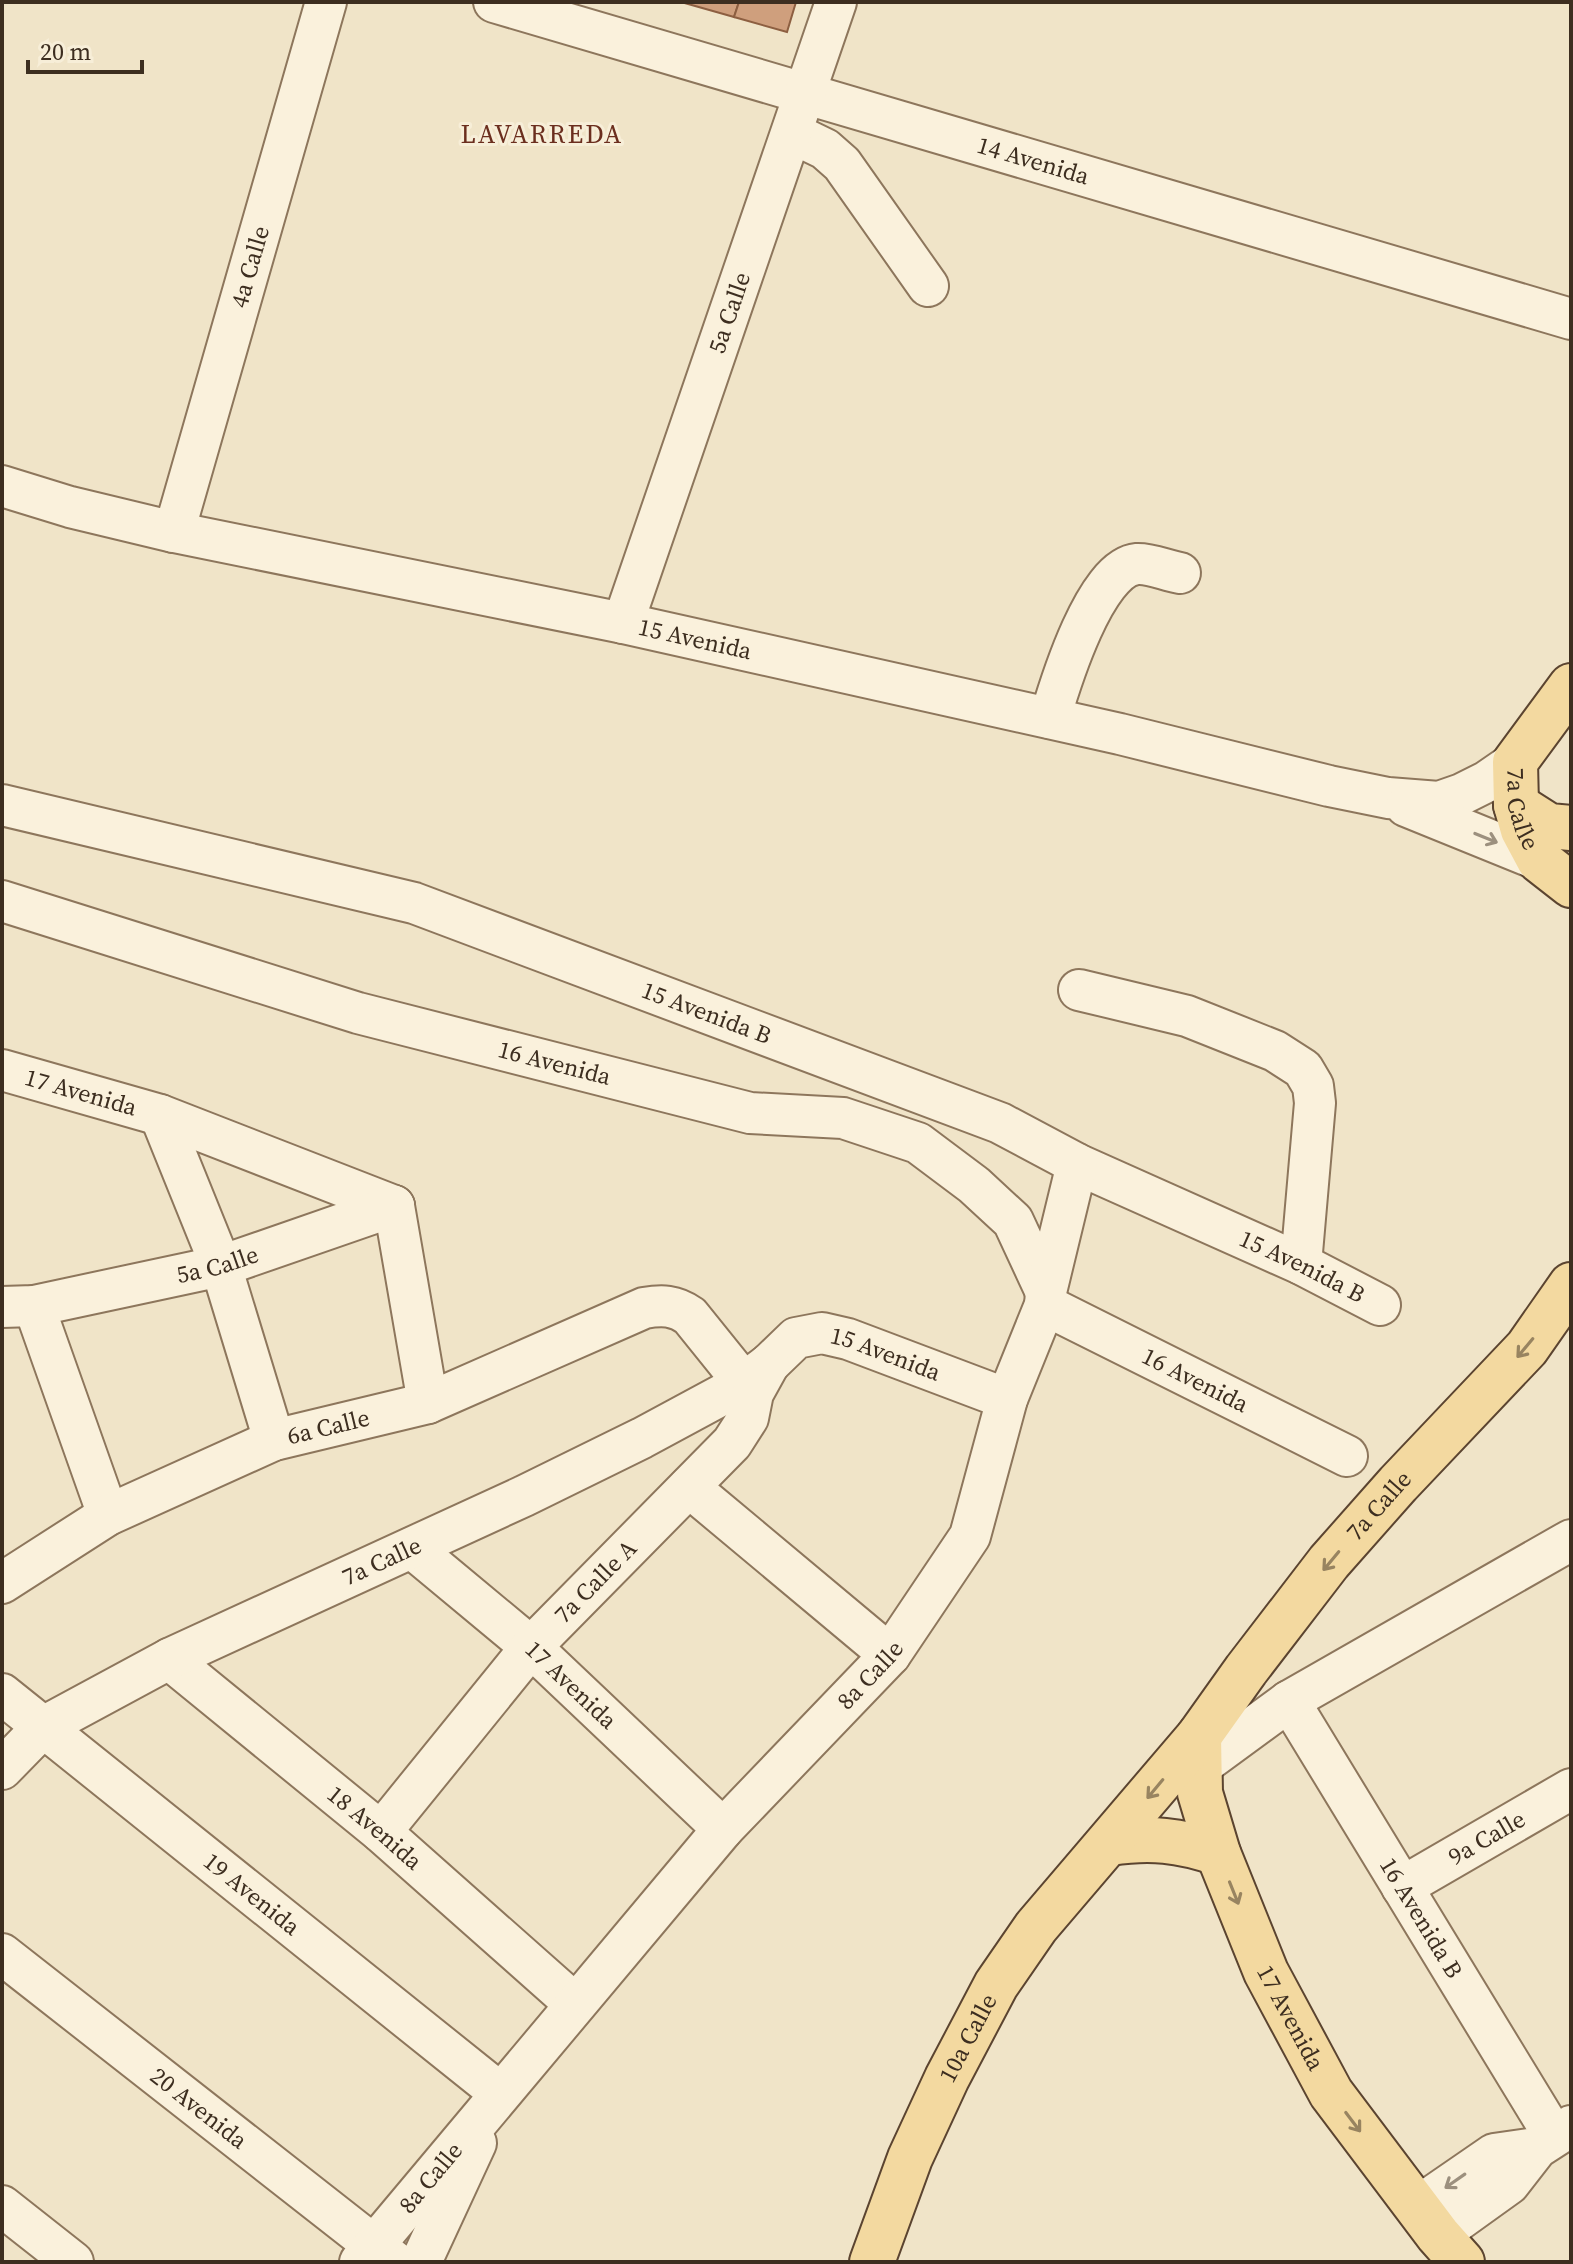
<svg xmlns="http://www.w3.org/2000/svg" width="1573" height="2264" viewBox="0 0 1573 2264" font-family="'Source Serif 4',serif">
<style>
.building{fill:#cf9f7d;stroke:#8d5f41;stroke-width:2}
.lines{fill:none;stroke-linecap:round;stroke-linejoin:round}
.minor-casing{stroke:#8d765c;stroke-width:44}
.major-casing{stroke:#5b4430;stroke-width:48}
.minor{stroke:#faf1dc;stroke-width:40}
.major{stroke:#f3d9a0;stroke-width:44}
.oneway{stroke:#9c907e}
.oneway2{stroke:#988460}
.labels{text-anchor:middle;stroke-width:6;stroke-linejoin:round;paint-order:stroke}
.street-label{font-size:24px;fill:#3d2e20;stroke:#f7eed8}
.neighbourhood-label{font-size:26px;letter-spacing:2px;fill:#6b2e1e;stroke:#f7eed8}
</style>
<rect width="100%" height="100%" fill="#f0e4c8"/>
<g class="building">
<polygon points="681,2 739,2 734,17"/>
<polygon points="739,2 796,2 787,32 734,17"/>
</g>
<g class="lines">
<defs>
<g id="minor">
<path id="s1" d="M494,2L1571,319"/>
<polyline points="792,133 825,149 842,164 928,286"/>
<path id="s2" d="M2,486L70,507L174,532L623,623L1120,734L1329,786L1388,798L1439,802L1462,794L1486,782L1515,762"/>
<path id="s3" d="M174,532L326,2"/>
<path id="s4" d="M623,623L836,2"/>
<path d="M1050,718C1060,684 1095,568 1137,564C1150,563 1167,571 1180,573"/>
<path id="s5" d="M2,805L414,903L1000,1123L1077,1164L1301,1264L1380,1305"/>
<polyline points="1406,806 1539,860"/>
<path id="s6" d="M2,901L358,1013L750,1113L843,1118L918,1143L974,1185L1013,1221L1046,1292"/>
<polyline points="1079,990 1187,1016 1275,1051 1303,1069 1313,1086 1315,1103 1301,1264"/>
<path id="s7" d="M2,1070L160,1115L394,1206"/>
<polyline points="160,1115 221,1266 274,1440"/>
<polyline points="394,1206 428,1403"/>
<path id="s8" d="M1045,1305L1347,1456"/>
<polyline points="34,1306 108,1515"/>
<path id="s9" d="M2,1307L34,1306L221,1266L394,1206"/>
<polyline points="689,1487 890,1655"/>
<path id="s10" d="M412,1548L531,1647L723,1829"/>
<path id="s11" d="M2,1583L108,1515L274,1440L428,1403L644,1308C662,1305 675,1305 690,1316L744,1383"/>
<path id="s12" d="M169,1659L381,1832L575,2004"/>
<path id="s13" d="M2,1694L500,2093"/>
<path id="s14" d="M1289,1701L1554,2136"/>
<polyline points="1199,1767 1289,1701 1571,1540"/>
<path id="s15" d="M2,1769L43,1727L169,1659L524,1496L642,1438L744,1383L769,1364L796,1338L822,1333L848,1339L1007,1399"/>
<path id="s16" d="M381,1832L531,1647L732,1443L748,1418L753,1393L769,1364"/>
<path id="s17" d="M1402,1887L1571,1789"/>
<path id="s18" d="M2,1954L395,2262"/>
<polyline points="2,2206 73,2262"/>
<polyline points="1417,2207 1494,2154 1537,2148"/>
<polyline points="1438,2235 1509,2184 1537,2148 1571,2126"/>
<path id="s19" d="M360,2262L723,1829L890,1655L970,1536L1007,1399L1045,1305L1046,1292L1077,1164"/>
<polyline points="421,2262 476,2143"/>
</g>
<g id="major">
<path id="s20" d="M1571,686L1515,762L1516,805L1523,830L1539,860L1571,885"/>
<polyline points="1516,805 1549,826 1571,828"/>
<path id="s21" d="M1199,1736L1200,1793L1218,1853L1266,1972L1331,2093L1438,2235L1462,2262"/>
<path d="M1110,1843C1151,1837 1179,1840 1218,1853"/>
<path id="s22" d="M872,2262L910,2158L947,2078L996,1985L1036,1927L1199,1736L1246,1670L1329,1562L1398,1484L1527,1348L1571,1285"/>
</g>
</defs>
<use href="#minor" class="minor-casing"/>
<use href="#major" class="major-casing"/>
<use href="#minor" class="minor"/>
<use href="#major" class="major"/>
</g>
<defs><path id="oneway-shaft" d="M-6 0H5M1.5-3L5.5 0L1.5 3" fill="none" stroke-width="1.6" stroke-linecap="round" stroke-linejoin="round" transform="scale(2)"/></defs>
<g class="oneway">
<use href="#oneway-shaft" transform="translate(1486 838) rotate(22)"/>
<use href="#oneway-shaft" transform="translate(1455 2181) rotate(145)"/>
</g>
<g class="oneway2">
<use href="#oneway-shaft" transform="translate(1525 1348) rotate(130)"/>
<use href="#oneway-shaft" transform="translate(1331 1561) rotate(130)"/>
<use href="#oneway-shaft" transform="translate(1155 1789) rotate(130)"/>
<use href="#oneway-shaft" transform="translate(1234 1893) rotate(68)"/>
<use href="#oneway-shaft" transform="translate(1353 2122) rotate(53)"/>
</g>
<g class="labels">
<g class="street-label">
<text dy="8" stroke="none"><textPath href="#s1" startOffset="562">14 Avenida</textPath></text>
<text dy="8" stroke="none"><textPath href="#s3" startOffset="276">4a Calle</textPath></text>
<text dy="8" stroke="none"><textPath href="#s4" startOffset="328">5a Calle</textPath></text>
<text dy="8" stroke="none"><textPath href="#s2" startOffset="710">15 Avenida</textPath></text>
<text dy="8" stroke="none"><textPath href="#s20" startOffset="142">7a Calle</textPath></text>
<text dy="8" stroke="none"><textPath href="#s5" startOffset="736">15 Avenida B</textPath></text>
<text dy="8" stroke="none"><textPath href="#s6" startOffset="576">16 Avenida</textPath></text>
<text dy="8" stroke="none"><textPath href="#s7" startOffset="82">17 Avenida</textPath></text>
<text dy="8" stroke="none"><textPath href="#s9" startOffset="220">5a Calle</textPath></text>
<text dy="8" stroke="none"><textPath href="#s5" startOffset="1384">15 Avenida B</textPath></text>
<text dy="8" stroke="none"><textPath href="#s15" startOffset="1002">15 Avenida</textPath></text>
<text dy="8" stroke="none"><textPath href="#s8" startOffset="168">16 Avenida</textPath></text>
<text dy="8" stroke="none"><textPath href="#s11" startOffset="364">6a Calle</textPath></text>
<text dy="8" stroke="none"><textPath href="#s22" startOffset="918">7a Calle</textPath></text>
<text dy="8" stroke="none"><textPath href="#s15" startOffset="436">7a Calle</textPath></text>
<text dy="8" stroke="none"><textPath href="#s16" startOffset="330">7a Calle A</textPath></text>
<text dy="8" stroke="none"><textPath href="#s19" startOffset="778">8a Calle</textPath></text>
<text dy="8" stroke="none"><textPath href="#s10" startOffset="210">17 Avenida</textPath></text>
<text dy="8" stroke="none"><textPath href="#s12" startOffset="266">18 Avenida</textPath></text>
<text dy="8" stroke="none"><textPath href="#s17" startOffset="98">9a Calle</textPath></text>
<text dy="8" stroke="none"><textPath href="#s13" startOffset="320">19 Avenida</textPath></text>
<text dy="8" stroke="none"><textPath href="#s14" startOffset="254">16 Avenida B</textPath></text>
<text dy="8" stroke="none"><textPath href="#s21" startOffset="300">17 Avenida</textPath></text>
<text dy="8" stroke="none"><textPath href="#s22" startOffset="244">10a Calle</textPath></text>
<text dy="8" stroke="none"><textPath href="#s18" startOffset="250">20 Avenida</textPath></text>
<text dy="8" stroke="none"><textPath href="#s19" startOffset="110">8a Calle</textPath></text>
</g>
<g class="neighbourhood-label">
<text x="542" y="143">LAVARREDA</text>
</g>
</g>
<rect width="1573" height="2264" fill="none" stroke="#3d2e20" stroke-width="8"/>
<path d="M28 60v12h114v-12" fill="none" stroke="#3d2e20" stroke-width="4"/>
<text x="40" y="60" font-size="24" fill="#3d2e20" stroke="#f7eed8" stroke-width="6" paint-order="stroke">20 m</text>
</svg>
